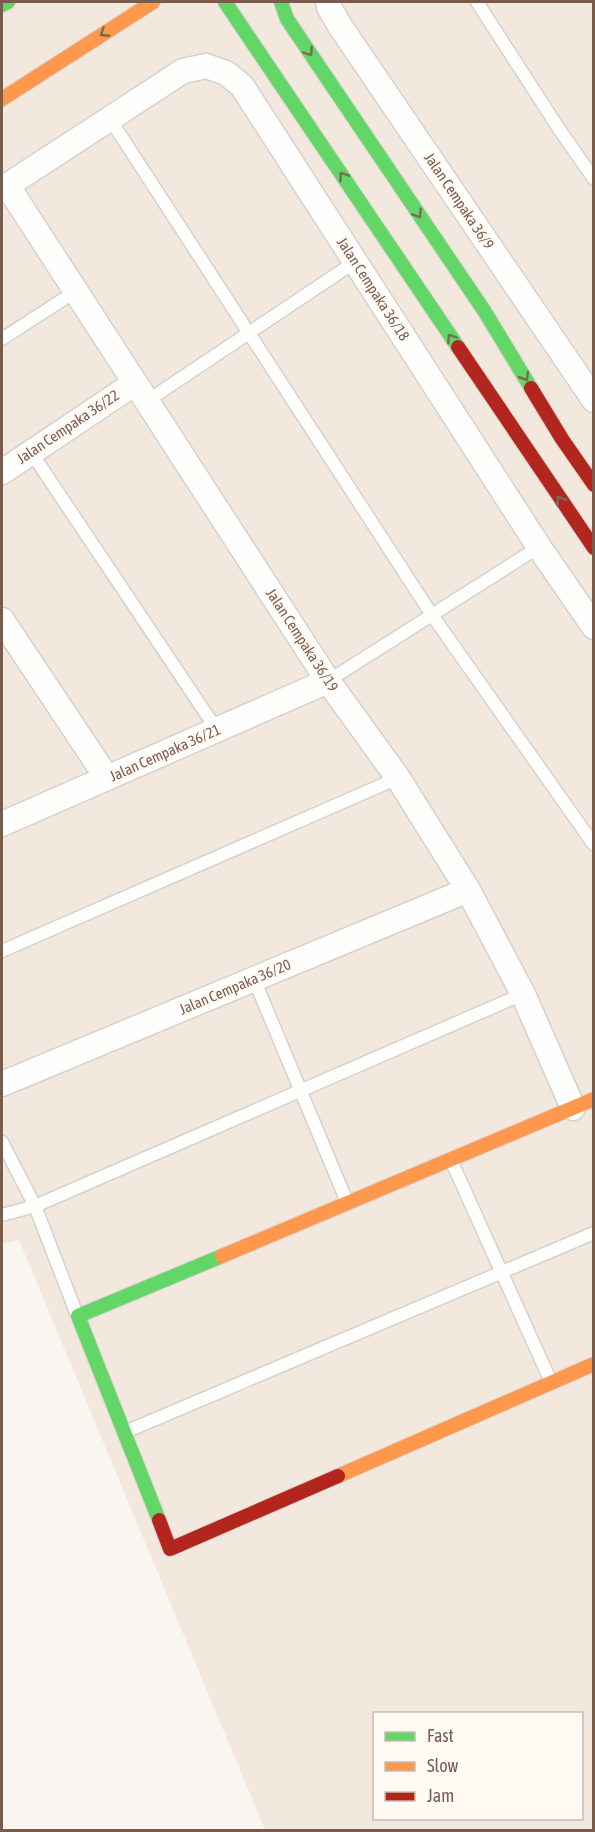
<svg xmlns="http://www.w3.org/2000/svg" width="595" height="1832" viewBox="0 0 595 1832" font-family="'Asap Condensed',sans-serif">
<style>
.residential{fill:#f2e8de;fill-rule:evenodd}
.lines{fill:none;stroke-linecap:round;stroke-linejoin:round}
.lane-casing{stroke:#d7d1cb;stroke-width:15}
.street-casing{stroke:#d7d1cb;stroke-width:27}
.fast-casing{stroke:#d9d2cb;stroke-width:16}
.slow-casing{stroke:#d9d2cb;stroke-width:16}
.jam-casing{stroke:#d9d2cb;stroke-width:16}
.lane{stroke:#fefefd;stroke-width:12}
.street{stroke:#fefefd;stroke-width:24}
.fast{stroke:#63d668;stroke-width:14}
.slow{stroke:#ff974d;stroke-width:14}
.jam{stroke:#b3261e;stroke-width:14}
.oneway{stroke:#776e51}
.labels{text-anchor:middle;stroke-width:4.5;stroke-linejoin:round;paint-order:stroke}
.street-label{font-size:15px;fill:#7a5c4d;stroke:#fffaf3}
</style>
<rect width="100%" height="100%" fill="#f9f5f0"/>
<path class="residential" d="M2,2H593V1830H265L19,1240L2,1244ZM374,1714H582V1818H374Z"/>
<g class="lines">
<defs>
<g id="lane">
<polyline points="477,2 559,129 594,179"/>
<polyline points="110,119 432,615 594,845"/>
<polyline points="2,339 76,291"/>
<polyline points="147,401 355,262"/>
<polyline points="31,452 217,730"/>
<polyline points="328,681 539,547"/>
<polyline points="2,951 398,778"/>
<polyline points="254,979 347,1202"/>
<polyline points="2,1142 35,1206 77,1315"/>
<polyline points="451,1160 551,1382"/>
<polyline points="2,1215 35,1206 523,994"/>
<polyline points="125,1432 594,1233"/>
</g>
<g id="street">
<polyline points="328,2 329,7 340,26 594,400"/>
<polyline points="7,185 328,681 398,778 468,890 523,994 573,1108"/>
<polyline points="2,189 183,71 206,66 226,73 242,86 539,547 594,627"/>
<polyline points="2,472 135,383"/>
<polyline points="2,620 107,778"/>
<polyline points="2,824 328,681"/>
<polyline points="2,1084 468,890"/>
</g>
<g id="fast">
<polyline points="225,2 458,347"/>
<polyline points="281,2 287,19 485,312 531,388"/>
<polyline points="2,5 8,2"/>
<polyline points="159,1520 78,1316 222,1256"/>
</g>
<g id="slow">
<polyline points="2,99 153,2"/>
<polyline points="222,1256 594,1099"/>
<polyline points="338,1476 594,1364"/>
</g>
<g id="jam">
<polyline points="458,347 594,548"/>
<polyline points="531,388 562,439 594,485"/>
<polyline points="159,1520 170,1549 338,1476"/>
</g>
</defs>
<use href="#lane" class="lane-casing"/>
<use href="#street" class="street-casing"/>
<use href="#fast" class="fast-casing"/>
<use href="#slow" class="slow-casing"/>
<use href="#jam" class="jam-casing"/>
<use href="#lane" class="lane"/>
<use href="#street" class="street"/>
<use href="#fast" class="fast"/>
<use href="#slow" class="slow"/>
<use href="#jam" class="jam"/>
</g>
<defs><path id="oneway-chevron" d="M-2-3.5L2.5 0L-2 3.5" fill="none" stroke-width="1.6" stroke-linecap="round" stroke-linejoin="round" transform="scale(1.5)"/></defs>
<g class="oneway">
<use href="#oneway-chevron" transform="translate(104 33) rotate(147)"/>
<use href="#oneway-chevron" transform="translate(309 52) rotate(56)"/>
<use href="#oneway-chevron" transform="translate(343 176) rotate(-124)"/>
<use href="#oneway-chevron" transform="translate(418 214) rotate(56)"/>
<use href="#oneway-chevron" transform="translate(451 338) rotate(-124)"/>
<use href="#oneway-chevron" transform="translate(525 377) rotate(59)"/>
<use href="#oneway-chevron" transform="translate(560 500) rotate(-124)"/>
</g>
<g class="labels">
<g class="street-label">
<text transform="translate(459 201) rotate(56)" y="5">Jalan Cempaka 36/9</text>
<text transform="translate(373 289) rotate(57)" y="5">Jalan Cempaka 36/18</text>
<text transform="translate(68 427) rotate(-34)" y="5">Jalan Cempaka 36/22</text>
<text transform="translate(302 640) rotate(57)" y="5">Jalan Cempaka 36/19</text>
<text transform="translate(165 753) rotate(-24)" y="5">Jalan Cempaka 36/21</text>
<text transform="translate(235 987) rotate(-23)" y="5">Jalan Cempaka 36/20</text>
</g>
</g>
<rect width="595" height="1832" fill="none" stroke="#7a5c4d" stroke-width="6"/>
<rect x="373" y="1712" width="210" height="108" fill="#fffaf3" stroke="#cabbb1" stroke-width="1.5"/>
<rect x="385" y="1732" width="30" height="9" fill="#63d668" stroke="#cabbb1" stroke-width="1.5"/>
<text x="427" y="1742" font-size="18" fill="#7a5c4d">Fast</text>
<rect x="385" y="1762" width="30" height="9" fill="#ff974d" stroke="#cabbb1" stroke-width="1.5"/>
<text x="427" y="1772" font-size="18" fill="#7a5c4d">Slow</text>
<rect x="385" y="1792" width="30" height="9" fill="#b3261e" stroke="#cabbb1" stroke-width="1.5"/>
<text x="427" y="1802" font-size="18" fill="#7a5c4d">Jam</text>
</svg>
